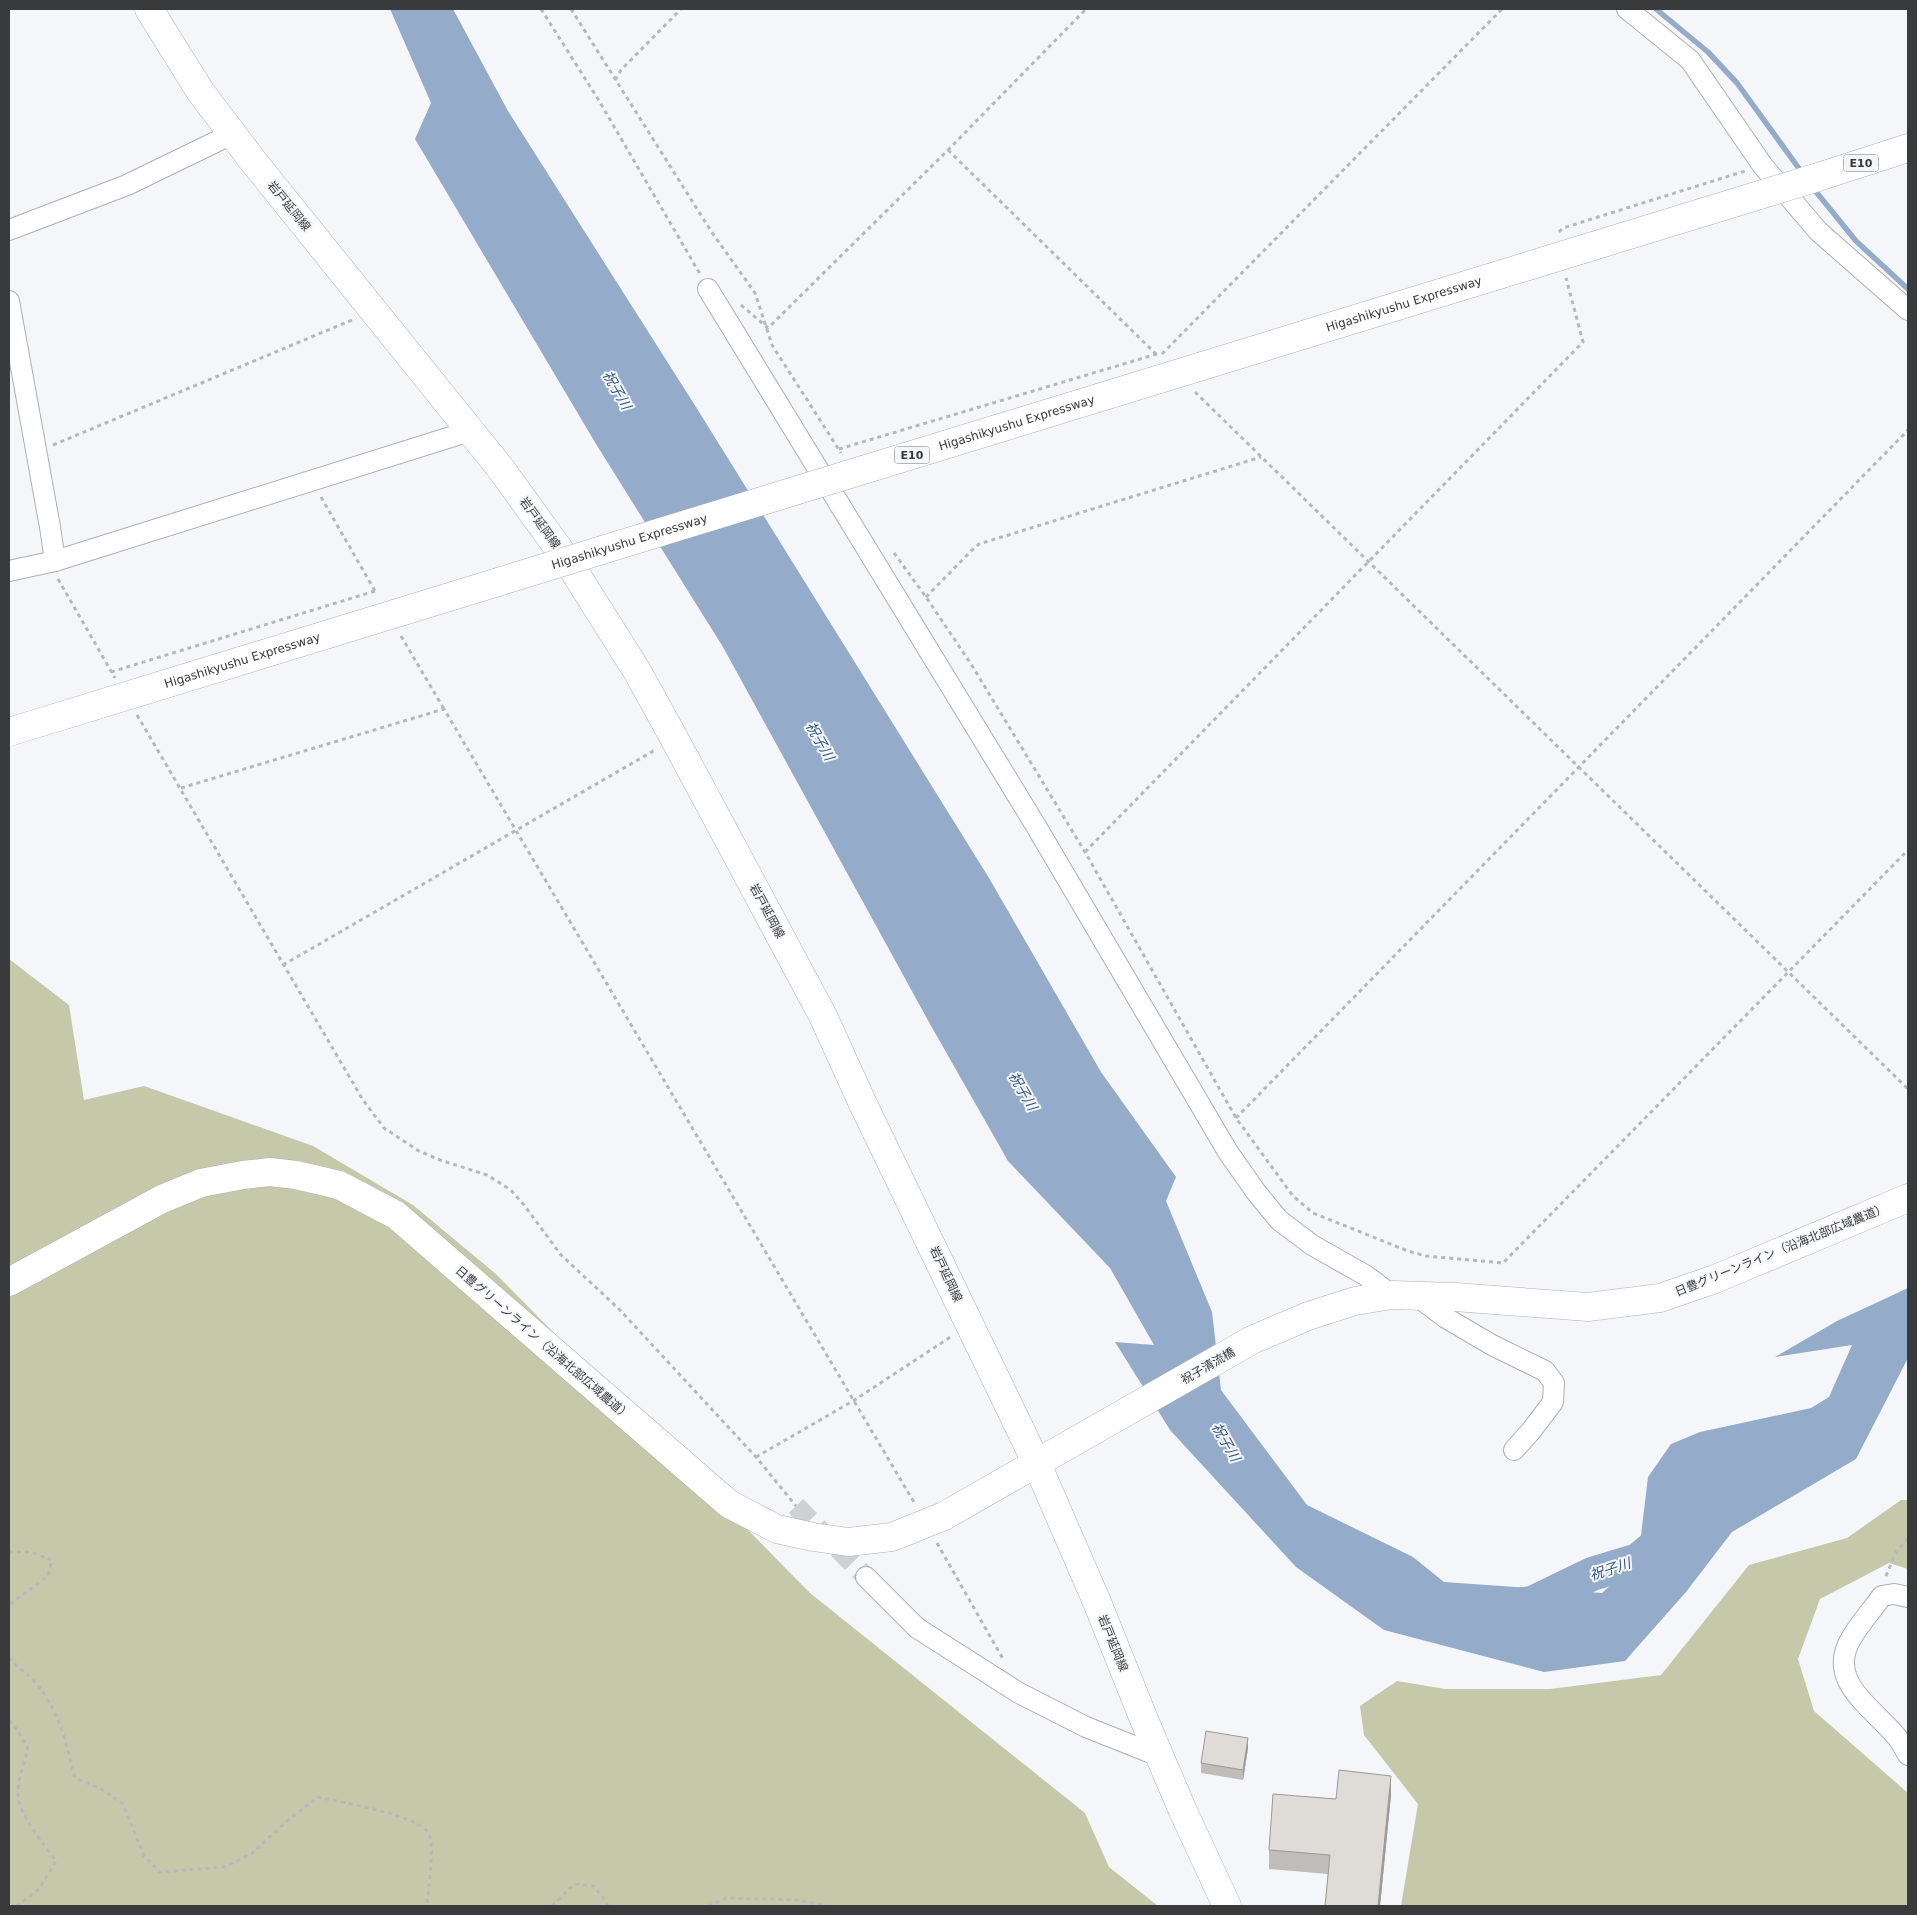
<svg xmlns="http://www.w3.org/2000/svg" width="1917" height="1915" viewBox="0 0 1917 1915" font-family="'DejaVu Sans','Noto Sans JP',sans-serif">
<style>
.green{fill:#c5c9a9}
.water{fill:#94acc9}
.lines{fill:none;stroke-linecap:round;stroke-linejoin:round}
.stream{stroke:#94acc9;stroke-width:5.5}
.river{stroke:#94acc9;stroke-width:34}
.street-tunnel{stroke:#cfd0d4;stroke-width:20;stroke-dasharray:20 10;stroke-linecap:butt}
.street-casing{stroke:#adafb3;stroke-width:22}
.secondary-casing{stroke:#adafb3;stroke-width:29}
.highway-casing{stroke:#adafb3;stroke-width:29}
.path{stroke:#b7b8bc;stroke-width:3;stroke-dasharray:4 4;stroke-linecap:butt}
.street{stroke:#fff;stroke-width:20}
.secondary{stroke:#fff;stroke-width:28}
.highway{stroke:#fff;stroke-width:28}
.highway-bridge-casing{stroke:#adafb3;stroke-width:29;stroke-linecap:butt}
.highway-bridge{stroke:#fff;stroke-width:28}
.wall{fill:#c0bcb9}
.shaded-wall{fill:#9c9996}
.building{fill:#dfdbd7;stroke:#9c9996}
.labels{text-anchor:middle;stroke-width:4;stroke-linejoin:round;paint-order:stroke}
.shield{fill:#f4f6fa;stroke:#717275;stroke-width:1}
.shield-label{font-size:11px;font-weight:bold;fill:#393a3c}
.street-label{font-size:12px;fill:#393a3c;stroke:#f4f6fa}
.water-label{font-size:14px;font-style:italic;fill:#30537c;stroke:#f4f6fa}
</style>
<rect width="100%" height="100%" fill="#f4f6fa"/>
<g class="green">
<polygon points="9,959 69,1005 84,1100 144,1086 313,1146 413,1205 496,1274 810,1593 1085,1813 1109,1867 1158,1906 9,1906"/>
<polygon points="1901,1500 1908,1500 1908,1569 1889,1563 1820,1599 1798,1659 1814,1711 1908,1793 1908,1906 1401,1906 1418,1804 1364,1735 1360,1706 1397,1681 1445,1689 1550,1689 1661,1675 1749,1565 1847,1538"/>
</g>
<polygon class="water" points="390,9 453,9 508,111 696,407 989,878 1101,1072 1176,1177 1166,1201 1212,1312 1221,1390 1307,1505 1413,1557 1444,1582 1602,1593 1638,1560 1648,1477 1671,1444 1700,1432 1811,1408 1829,1397 1852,1345 1775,1357 1837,1321 1908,1288 1908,1358 1856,1459 1732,1532 1686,1592 1625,1661 1544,1672 1384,1630 1296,1567 1170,1430 1115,1342 1154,1345 1110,1268 1008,1161 930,1024 723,647 596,444 415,139 431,103"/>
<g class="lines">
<g class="stream">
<polyline points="1656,9 1708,52 1737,83 1803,174"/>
<polyline points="1813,188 1856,241 1908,289"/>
</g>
<polyline class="river" points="1516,1605 1532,1603 1592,1574 1638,1560 1673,1531"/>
<polyline class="street-tunnel" points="796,1506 866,1577"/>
<defs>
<g id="street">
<polyline points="1627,9 1690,60 1763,166 1818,231 1908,310"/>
<polyline points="9,230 127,185 232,134"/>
<polyline points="708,289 1036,826 1228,1152 1256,1192 1279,1220 1312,1245 1365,1275 1392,1295"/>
<polyline points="9,301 50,527 55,561"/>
<polyline points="9,571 55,561 470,431"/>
<polyline points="1415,1295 1446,1318 1492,1345 1545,1371 1554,1383 1553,1402 1531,1431 1514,1450"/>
<polyline points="866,1577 917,1628 1019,1693 1086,1727 1159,1756"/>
<path d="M1908,1597L1894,1594L1882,1596C1872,1610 1861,1622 1852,1637C1825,1680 1871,1706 1896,1736C1901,1741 1904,1749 1908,1755"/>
</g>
<g id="secondary">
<polyline points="149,9 200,91 253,161 501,469 569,563 637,671 674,738 823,1016 863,1104 1037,1464 1097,1602 1145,1722 1183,1811 1227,1906"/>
<polyline points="9,1282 162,1199 201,1183 243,1175 270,1172 296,1175 339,1185 396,1215 729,1504 777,1529 813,1537 848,1542 892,1537 944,1516 1252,1340 1308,1316 1355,1301 1392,1295 1455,1297 1588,1307 1660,1298 1715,1279 1908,1198"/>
</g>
<polyline id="highway" points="1815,178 1908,148"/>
</defs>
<use href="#street" class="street-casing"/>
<use href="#secondary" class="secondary-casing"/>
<use href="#highway" class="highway-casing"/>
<g class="path">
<polyline points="541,9 598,99 700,274"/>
<polyline points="571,9 711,231 755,293 772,345 841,453"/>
<polyline points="615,80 621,70 681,9"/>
<polyline points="948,150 1158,356"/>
<polyline points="1559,232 1563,228 1745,171"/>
<polyline points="741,305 768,328 948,150 1086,9"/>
<polyline points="1162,354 1502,9"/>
<polyline points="1195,392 1908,1089"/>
<polyline points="53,445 352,320"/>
<polyline points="839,449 1157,354"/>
<polyline points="321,497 375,591"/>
<polyline points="894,553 926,597 971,664 1085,852 1236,1118 1293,1196 1313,1213 1408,1251 1426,1256 1503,1263 1908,850"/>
<polyline points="58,579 115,678"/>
<polyline points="926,597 971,551 979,544 1261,457"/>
<polyline points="401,636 444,709"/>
<polyline points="111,672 375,591"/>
<polyline points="137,715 363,1100 384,1128 419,1151 440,1160 487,1175 511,1190 524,1205 561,1255 619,1309 756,1457 796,1506"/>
<polyline points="181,788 444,709 915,1504"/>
<polyline points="1085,852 1583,342 1566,278"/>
<polyline points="283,965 655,750"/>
<polyline points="1236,1118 1908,430"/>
<polyline points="756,1457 853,1401 952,1336"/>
<polyline points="937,1543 1003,1659"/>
<polyline points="9,1552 31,1552 52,1560 48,1576 9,1605"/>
<polyline points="1886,1576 1896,1552 1908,1538"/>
<path d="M9,1658C18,1668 31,1676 40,1688C60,1716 67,1745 75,1778L100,1788L123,1804L144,1856L160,1872L224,1867L251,1854L288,1820L318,1797C339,1802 420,1815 429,1834C435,1846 428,1890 427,1906"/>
<path d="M9,1720L18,1731L28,1749C24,1762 17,1783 18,1796C20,1816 44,1844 56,1861L39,1889L17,1906"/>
<polyline points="552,1906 574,1884 593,1886 603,1897 608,1906"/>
<polyline points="708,1906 726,1898 798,1900 827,1906"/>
</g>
<use href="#street" class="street"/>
<use href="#secondary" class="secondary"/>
<use href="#highway" class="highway"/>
<defs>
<g id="highway-bridge">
<path id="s1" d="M9,732L1815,178"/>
</g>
</defs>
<use href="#highway-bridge" class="highway-bridge-casing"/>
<use href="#highway-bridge" class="highway-bridge"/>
</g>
<g class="wall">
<polygon points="1248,1748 1243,1780 1201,1773 1201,1763"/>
<polygon points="1391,1795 1380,1906 1325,1906 1328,1874 1269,1869 1269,1850 1336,1799"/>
</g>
<g class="shaded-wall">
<polygon points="1248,1738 1248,1748 1243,1780 1243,1770"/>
<polygon points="1391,1776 1391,1795 1380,1906 1378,1906"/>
</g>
<g class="building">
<polygon points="1206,1731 1248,1738 1243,1770 1201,1763"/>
<polygon points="1339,1770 1391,1776 1378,1906 1325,1906 1330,1855 1269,1850 1273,1794 1336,1799"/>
</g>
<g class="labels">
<g class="shield">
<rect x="1843.5" y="154.5" width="35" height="17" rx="4"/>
<rect x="894.5" y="446.5" width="35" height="17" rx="4"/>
</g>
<g class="shield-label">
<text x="1861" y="167">E10</text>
<text x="912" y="459">E10</text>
</g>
<g class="street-label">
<text transform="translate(289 206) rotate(51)" y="4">岩戸延岡線</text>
<text dy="4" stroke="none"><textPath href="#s1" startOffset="1459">Higashikyushu Expressway</textPath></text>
<text dy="4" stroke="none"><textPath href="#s1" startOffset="1054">Higashikyushu Expressway</textPath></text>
<text transform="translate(540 523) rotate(54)" y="4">岩戸延岡線</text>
<text dy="4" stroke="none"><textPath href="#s1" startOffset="649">Higashikyushu Expressway</textPath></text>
<text dy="4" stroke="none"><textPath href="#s1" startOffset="244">Higashikyushu Expressway</textPath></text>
<text transform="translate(767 911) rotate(62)" y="4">岩戸延岡線</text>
<text transform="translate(1781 1250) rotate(-22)" y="4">日豊グリーンライン（沿海北部広域農道）</text>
<text transform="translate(946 1274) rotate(65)" y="4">岩戸延岡線</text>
<text transform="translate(543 1343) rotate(41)" y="4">日豊グリーンライン（沿海北部広域農道）</text>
<text transform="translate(1208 1366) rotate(-30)" y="4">祝子清流橋</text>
<text transform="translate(1113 1643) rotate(68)" y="4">岩戸延岡線</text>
</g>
<g class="water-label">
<text transform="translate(617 390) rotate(60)" y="5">祝子川</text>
<text transform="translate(820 741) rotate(60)" y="5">祝子川</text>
<text transform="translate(1023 1091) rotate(60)" y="5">祝子川</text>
<text transform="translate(1226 1442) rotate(60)" y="5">祝子川</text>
<text transform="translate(1610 1569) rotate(-18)" y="5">祝子川</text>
</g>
</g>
<rect width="1917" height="1915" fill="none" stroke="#393a3c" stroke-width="20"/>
</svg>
